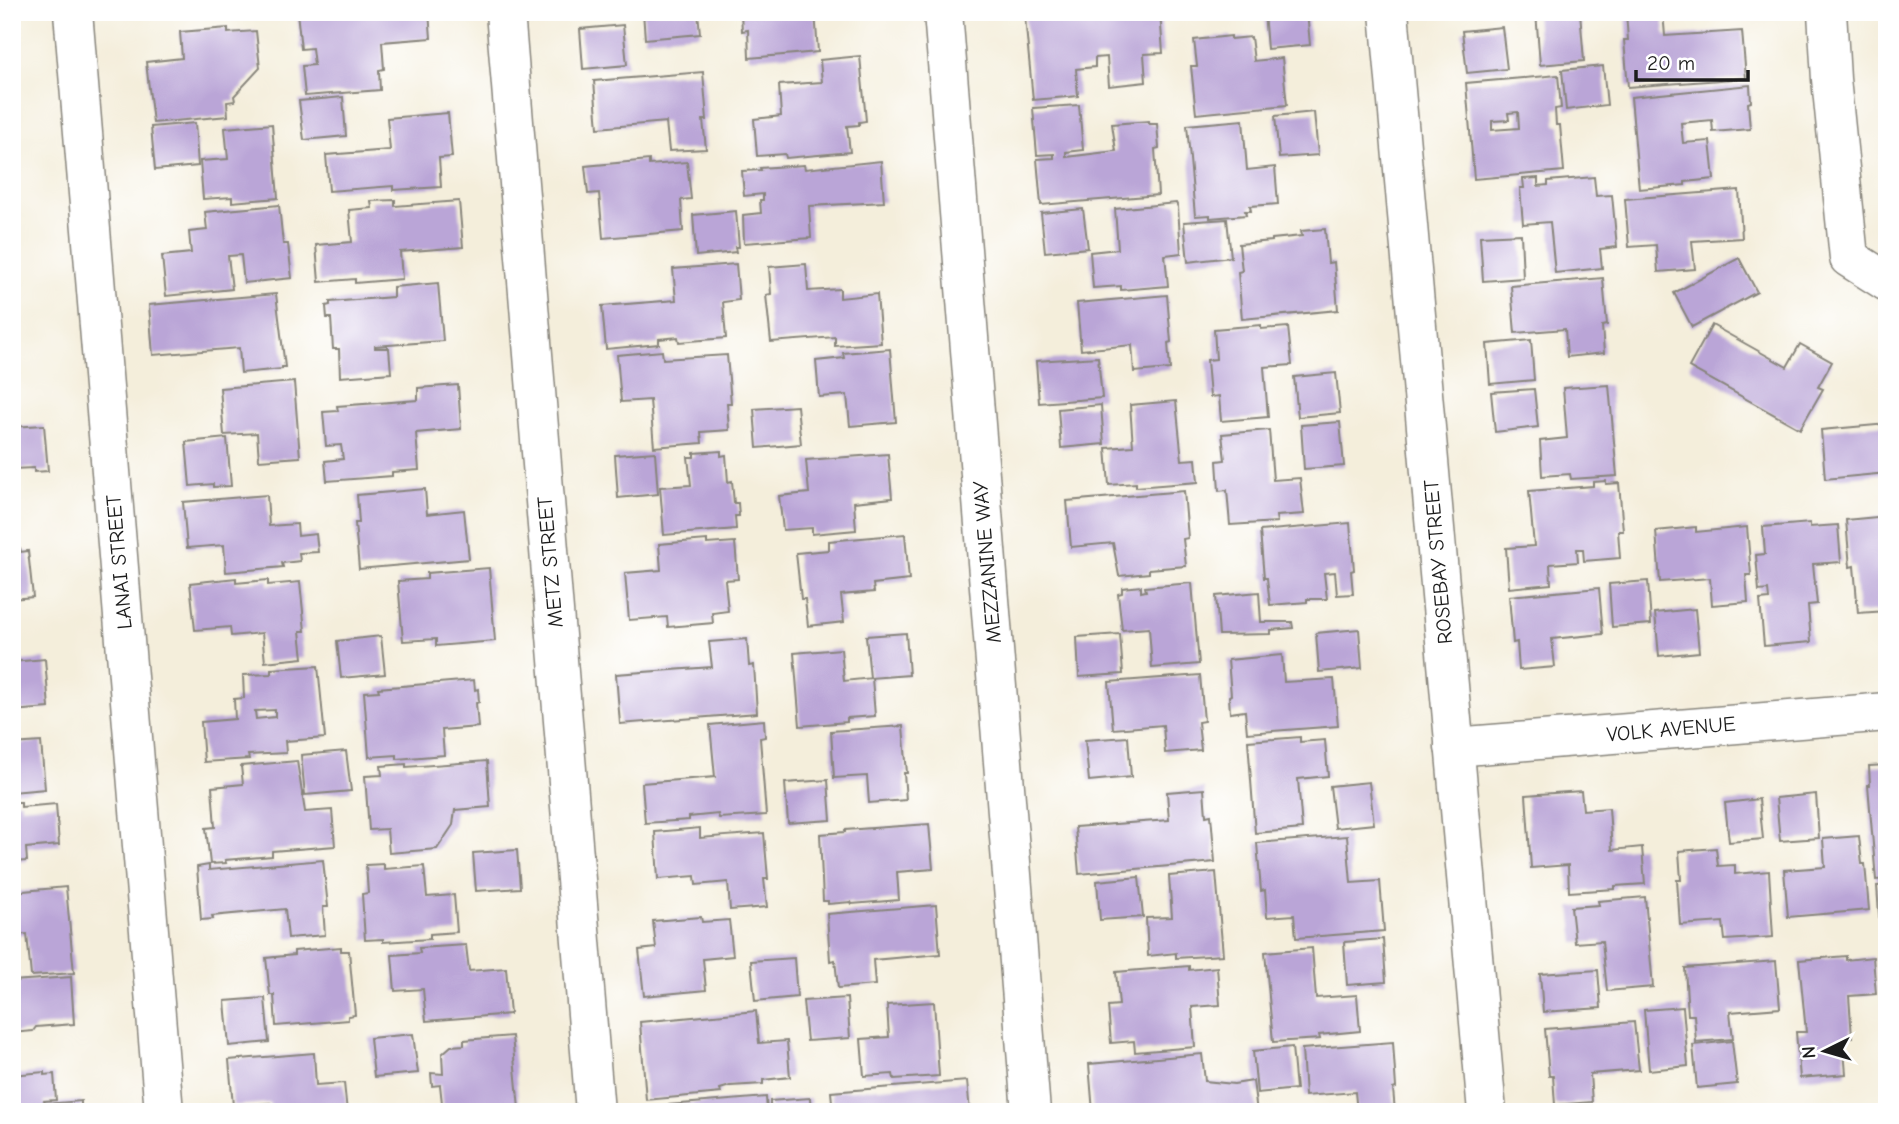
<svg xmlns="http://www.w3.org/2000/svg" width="1899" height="1124" viewBox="0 0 1899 1124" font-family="'Comic Neue',sans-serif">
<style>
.building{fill:#baa5d7;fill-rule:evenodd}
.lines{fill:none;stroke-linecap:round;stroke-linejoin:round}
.minor-casing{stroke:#88857c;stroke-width:41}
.minor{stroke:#fff;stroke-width:38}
.labels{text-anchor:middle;stroke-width:7;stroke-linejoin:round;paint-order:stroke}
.street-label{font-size:21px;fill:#1c1c1c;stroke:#fff}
</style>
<rect width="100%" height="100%" fill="#fff"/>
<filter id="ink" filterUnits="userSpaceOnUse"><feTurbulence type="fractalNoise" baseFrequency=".0143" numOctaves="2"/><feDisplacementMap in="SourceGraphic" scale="14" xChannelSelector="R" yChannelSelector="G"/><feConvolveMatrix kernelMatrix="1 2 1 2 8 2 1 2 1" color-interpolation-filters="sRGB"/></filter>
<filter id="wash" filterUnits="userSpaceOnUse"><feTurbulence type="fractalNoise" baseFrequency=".00686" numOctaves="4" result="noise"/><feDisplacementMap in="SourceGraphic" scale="28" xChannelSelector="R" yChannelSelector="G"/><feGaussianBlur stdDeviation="1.57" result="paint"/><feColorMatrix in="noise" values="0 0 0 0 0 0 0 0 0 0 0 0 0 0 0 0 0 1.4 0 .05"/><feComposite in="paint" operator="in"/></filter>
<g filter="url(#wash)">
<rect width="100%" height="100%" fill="#f4eedb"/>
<g id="blocks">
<g class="building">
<polygon points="297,12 429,12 431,38 382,42 384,69 379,70 380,90 305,96 302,66 314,65 312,48 301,49"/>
<polygon points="643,12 698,12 700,34 645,39"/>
<polygon points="741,12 815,12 818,52 749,58 748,30 742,31"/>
<polygon points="1084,12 1160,12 1163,53 1144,54 1146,82 1109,86 1107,57 1095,58 1095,67 1076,69 1078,96 1033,100 1025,17"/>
<polygon points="1264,12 1307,12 1310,45 1267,49"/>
<polygon points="1536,12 1580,12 1584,61 1540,65"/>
<polygon points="1626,12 1663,12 1665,36 1742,31 1746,78 1628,87 1624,40 1628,40"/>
<polygon points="623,25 627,65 583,69 580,29"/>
<polygon points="1502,27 1507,69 1467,73 1462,31"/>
<polygon points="228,28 228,33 256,31 260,68 234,96 235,101 227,102 228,116 153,123 146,62 182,58 180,32"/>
<polygon points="1231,36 1231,39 1251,37 1254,61 1282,58 1287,105 1196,114 1191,66 1197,66 1194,40"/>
<polygon points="860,56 866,121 859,122 859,125 847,126 850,152 786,158 785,154 757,156 754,119 781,116 779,85 822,82 820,60"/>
<polygon points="1603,66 1607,105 1566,110 1562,70"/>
<polygon points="703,72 707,120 703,120 706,149 669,151 666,122 598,128 594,81"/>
<path d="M1558,75L1561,108L1555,109L1556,125H1560L1564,171L1474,179L1466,83ZM1518,112L1519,128L1492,130V121L1509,120L1508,113Z"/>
<polygon points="1750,85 1751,102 1748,103 1750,129 1713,132 1712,120 1681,123 1683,143 1710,141 1714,179 1685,182 1685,185 1639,189 1631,97"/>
<polygon points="343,97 346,136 304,140 299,101"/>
<polygon points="1079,105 1083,150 1066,152 1066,157 1116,151 1112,124 1149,121 1149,124 1157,124 1159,148 1155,149 1158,195 1041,205 1037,159 1054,158 1054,154 1037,155 1033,108"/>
<polygon points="1314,112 1318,155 1279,158 1275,116"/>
<polygon points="448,113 452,157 439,158 441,187 393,190 393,186 329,191 326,155 390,150 387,118"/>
<polygon points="1243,120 1247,170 1275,167 1278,204 1250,206 1251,211 1245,211 1246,215 1210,218 1210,215 1195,216 1187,125"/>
<polygon points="195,123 198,166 155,170 151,127"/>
<polygon points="272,124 278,198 232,202 232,197 203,199 200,161 228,159 225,128"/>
<polygon points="649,160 649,165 687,162 691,199 681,200 683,231 603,238 599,193 588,194 585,166"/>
<polygon points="881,161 884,202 809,206 811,238 744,243 743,215 761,213 760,200 763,200 763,194 744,196 742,171 761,170 760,168 804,165 805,169"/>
<polygon points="1594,177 1596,196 1612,195 1617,247 1600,249 1602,268 1555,273 1550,222 1523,224 1520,188 1524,188 1523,179 1538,178 1538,186 1548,185 1548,181"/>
<polygon points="1739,190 1742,238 1692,241 1695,269 1658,272 1656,245 1629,247 1625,199"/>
<polygon points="395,200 395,206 459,201 463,247 400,252 402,279 355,283 355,279 319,282 316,245 352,242 349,210 372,208 371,201"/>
<polygon points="1176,203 1178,207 1181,253 1165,255 1168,286 1121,290 1121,286 1093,288 1090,252 1118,249 1115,209"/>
<polygon points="279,205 283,244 288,244 292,278 244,283 241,255 228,256 232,289 166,296 162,256 191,253 189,232 207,230 205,212"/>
<polygon points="1083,209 1088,248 1045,252 1041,213"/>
<polygon points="736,211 739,247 735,247 736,252 696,256 693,215"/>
<polygon points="1227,219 1231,257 1188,262 1184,222"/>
<polygon points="1325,229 1328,263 1334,262 1338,310 1242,319 1238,272 1242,271 1239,244 1272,241 1272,239 1302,236 1301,231"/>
<polygon points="1521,234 1523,278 1483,281 1480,236"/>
<polygon points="1739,258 1757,292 1692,327 1674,293"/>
<polygon points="736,264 739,300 723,302 726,338 679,342 678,337 659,339 659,344 606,349 602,306 676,300 673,269"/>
<polygon points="806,264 808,291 840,289 840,298 877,294 881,343 835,346 835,337 771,342 766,295 771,294 769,267"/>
<polygon points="1603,278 1607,325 1602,326 1604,353 1567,357 1565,329 1515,333 1511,286"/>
<polygon points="438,283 443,341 375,346 375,348 389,348 391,373 340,377 339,349 333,349 331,318 327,318 326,306 330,305 330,302 393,297 393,287"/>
<polygon points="276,294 285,367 282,367 282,369 241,373 239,348 153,355 149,305"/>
<polygon points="1167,295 1171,342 1168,343 1170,369 1134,372 1132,345 1081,350 1077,303"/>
<polygon points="12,319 16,319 20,363 12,363"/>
<polygon points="1261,325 1261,329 1288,327 1292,365 1264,367 1268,417 1221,421 1219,396 1210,397 1207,360 1216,359 1214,329"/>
<polygon points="1712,325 1787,367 1800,344 1832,362 1818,387 1823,389 1800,429 1689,367"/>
<polygon points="1531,340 1534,380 1490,384 1487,344"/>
<polygon points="890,349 896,422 850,426 847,395 819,397 816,361 844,358 843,353"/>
<polygon points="662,351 663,359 727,355 731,403 727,403 729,430 701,432 702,443 654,447 650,400 621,402 617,355"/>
<polygon points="1098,357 1102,398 1039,403 1036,361"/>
<polygon points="1336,373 1340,413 1298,417 1294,377"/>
<polygon points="294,382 300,457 259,460 257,433 224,435 220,388"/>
<polygon points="458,385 461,429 416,433 419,470 392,472 392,476 327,481 325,461 343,459 341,445 326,446 323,412 338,411 337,406 418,400 418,388"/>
<polygon points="1609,385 1617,476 1571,479 1570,474 1542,476 1540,441 1567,438 1563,388"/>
<polygon points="1534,389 1538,427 1495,432 1491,392"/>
<polygon points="1176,401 1182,460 1196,459 1198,482 1136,487 1136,483 1109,485 1106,448 1133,446 1130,405"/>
<polygon points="1101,405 1104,444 1061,448 1058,409"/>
<polygon points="797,406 801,444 757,448 754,409"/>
<polygon points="1340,422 1344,466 1304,469 1301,425"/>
<polygon points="1887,424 1887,473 1825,479 1821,430"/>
<polygon points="44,425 48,471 34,472 34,468 12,469 12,427"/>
<polygon points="1269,430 1273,480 1300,478 1304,514 1276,516 1277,522 1230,525 1227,490 1219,491 1217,461 1225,460 1222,434"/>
<polygon points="227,438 231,486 213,487 213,484 190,486 186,442"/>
<polygon points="721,451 721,456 726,455 728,482 732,481 734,503 738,503 739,516 735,516 736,529 664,535 660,487 691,485 688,457 694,457 694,453"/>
<polygon points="655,452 658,494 618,498 615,455"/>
<polygon points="888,454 892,498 854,502 856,530 812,534 812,528 783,530 779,496 809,493 806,460"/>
<polygon points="1606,481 1606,484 1619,483 1623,531 1618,531 1620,558 1584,561 1583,549 1577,549 1578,562 1550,564 1551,584 1509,588 1506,548 1534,546 1529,491 1593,486 1593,482"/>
<polygon points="425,489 427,514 464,510 469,559 359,569 355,523 359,523 357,495"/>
<polygon points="1184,491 1188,538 1183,539 1186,566 1149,569 1149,573 1119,576 1113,543 1071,547 1067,501"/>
<polygon points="267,495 269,526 297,524 298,536 316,534 318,552 299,553 300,561 282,563 283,567 226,572 224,545 187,548 183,502"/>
<polygon points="1887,516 1887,611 1858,613 1854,566 1850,567 1846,520"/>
<polygon points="1350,523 1354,570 1351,571 1353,594 1337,595 1335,572 1324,573 1327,599 1307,599 1307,602 1270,605 1267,578 1264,578 1260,531"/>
<polygon points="1810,523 1810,527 1838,525 1841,562 1813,564 1817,604 1808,605 1811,642 1764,646 1760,600 1769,599 1768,590 1759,591 1756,555 1765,554 1763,527"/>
<polygon points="1696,527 1696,532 1747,527 1751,575 1746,575 1748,602 1712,605 1710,578 1660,582 1656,531"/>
<polygon points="905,534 909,580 873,584 874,592 841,595 844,622 808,626 805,599 801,599 796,553 829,550 829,541"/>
<polygon points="707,540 707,544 735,542 738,579 725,580 728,611 712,613 713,623 668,627 667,617 629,620 625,573 661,570 659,544"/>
<polygon points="20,548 21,552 28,551 33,597 12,599 12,549"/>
<polygon points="489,568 495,641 436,646 436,639 403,641 398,581 427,579 427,573"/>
<polygon points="236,578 236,583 268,580 268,585 300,582 305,631 300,631 303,658 265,662 262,633 231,636 230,627 195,630 190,583"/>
<polygon points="1648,581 1651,624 1612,627 1609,584"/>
<polygon points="1192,583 1199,664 1152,668 1149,628 1122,630 1118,594 1122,593 1122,588 1141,586 1141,592 1146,591 1145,587"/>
<polygon points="1599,588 1603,634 1552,639 1555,667 1519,670 1517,642 1513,643 1509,596"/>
<polygon points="1259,592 1261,622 1292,622 1293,628 1271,630 1271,634 1219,635 1216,596"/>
<polygon points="1695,609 1699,652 1659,656 1655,613"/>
<polygon points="1359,629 1362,668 1319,672 1316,633"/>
<polygon points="906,633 909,675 870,678 866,636"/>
<polygon points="1120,634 1123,674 1079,677 1077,637"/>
<polygon points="381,636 385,674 341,678 337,641"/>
<polygon points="747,639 749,666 754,665 757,713 620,724 616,674 712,667 709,642"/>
<polygon points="841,649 844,681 872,678 875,716 847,718 847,722 800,726 794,653"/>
<polygon points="1282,655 1284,682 1334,679 1338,726 1247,733 1245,711 1230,713 1229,696 1231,695 1228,660"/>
<polygon points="45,659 49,708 12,711 12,662"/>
<path d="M318,666L325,738L285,741L286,753L248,755L249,759L204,762L201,722L235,719L234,699L244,698L243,675L271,674V669ZM275,710V717L256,719L255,711Z"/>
<polygon points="1200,675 1204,721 1198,722 1201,750 1165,753 1163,725 1113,729 1109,682"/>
<polygon points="474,680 475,690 478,689 479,702 476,703 478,727 442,730 444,755 397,759 397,755 369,757 364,692 379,691 378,688"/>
<polygon points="764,720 765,737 760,738 766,815 719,818 718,814 689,817 689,820 645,823 642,783 715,777 710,725"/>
<polygon points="903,726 907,773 904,773 906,800 869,803 867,776 834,778 831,731"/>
<polygon points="1128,737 1131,777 1089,781 1085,740"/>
<polygon points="1300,737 1300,742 1325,740 1328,776 1298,779 1302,829 1255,833 1248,741"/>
<polygon points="41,742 45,789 12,792 12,744"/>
<polygon points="346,751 351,791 305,795 301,755"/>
<polygon points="297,761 305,812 332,810 335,846 272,851 272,856 225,860 226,863 210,864 206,828 215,827 212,787 243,784 241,766"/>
<polygon points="487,761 490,807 455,810 453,825 437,849 389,853 387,829 369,830 365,776 382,775 381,766 406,764 406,767"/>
<polygon points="1887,765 1887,879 1876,880 1868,785 1870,785 1869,766"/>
<polygon points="828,780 831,820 788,823 785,783"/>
<polygon points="1369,782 1374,824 1335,828 1330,786"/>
<polygon points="1204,789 1206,816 1211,815 1215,862 1079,874 1075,827 1169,820 1167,792"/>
<polygon points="1581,791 1583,810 1609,808 1612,850 1642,847 1645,884 1615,886 1615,889 1569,892 1568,865 1531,868 1526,795"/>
<polygon points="1816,794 1819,838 1780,841 1776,798"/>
<polygon points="1759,799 1763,839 1729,842 1725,803"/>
<polygon points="12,802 21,802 21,807 56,804 59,845 26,848 27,861 12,862"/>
<polygon points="929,824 933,869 897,872 899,900 852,904 851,902 828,904 828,901 823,901 820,834 845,832 845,830"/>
<polygon points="700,828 700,838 764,833 768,879 764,879 767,907 730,910 728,882 696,885 695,876 658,879 655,832"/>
<polygon points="1347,836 1351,883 1380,881 1384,931 1296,938 1294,915 1267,917 1265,890 1261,891 1257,843"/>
<polygon points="1859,836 1862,864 1865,864 1869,910 1788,917 1784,870 1825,867 1823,839"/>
<polygon points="1716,848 1718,866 1735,865 1735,874 1769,871 1773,937 1725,940 1723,922 1680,925 1677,880 1681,880 1679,851"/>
<polygon points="517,850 520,888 476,891 473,853"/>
<polygon points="323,860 328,907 323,907 325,935 288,938 285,909 212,916 213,919 201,920 197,867 209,865 209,870"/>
<polygon points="12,863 14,863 16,884 12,884"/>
<polygon points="384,864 384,869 424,866 427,897 454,895 457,932 430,934 430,939 383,942 383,939 365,940 362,894 368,893 366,865"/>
<polygon points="1216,872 1223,955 1176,958 1176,953 1148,956 1146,918 1172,917 1169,876"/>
<polygon points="1139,877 1143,917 1100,920 1097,881"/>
<polygon points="1887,885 1887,928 1880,928 1877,886"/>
<polygon points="66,887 74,973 31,976 27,934 12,935 13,892"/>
<polygon points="1645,897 1653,987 1607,991 1602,941 1575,943 1571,907 1599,905 1598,901"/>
<polygon points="936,905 940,954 873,960 875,985 838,988 835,960 830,961 827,914"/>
<polygon points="701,917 702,922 729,920 733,956 703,959 706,990 644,996 639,950 656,948 653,921"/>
<polygon points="1383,939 1386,982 1347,985 1344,942"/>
<polygon points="466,945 469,971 506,968 510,1014 426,1021 423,989 395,991 392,955 420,953 419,948"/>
<polygon points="341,947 341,951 349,951 355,1015 348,1016 348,1020 276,1026 274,995 270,995 266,958 294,955 294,951"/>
<polygon points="1312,948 1316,998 1357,995 1360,1031 1319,1035 1320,1039 1273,1042 1265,952"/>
<polygon points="1846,956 1846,960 1873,957 1876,994 1849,996 1852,1037 1843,1038 1846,1074 1800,1078 1796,1032 1806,1032 1799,960"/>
<polygon points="794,958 797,997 755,1001 751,961"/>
<polygon points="1776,961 1780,1008 1730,1012 1733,1039 1696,1042 1694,1015 1688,1015 1685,968"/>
<polygon points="1189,966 1189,970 1217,967 1220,1005 1192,1007 1195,1047 1135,1052 1134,1041 1111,1043 1108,1006 1119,1005 1116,972"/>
<polygon points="1598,970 1601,1008 1543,1012 1540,974"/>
<polygon points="71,977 74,1024 36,1027 33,1031 12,1033 12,981"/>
<polygon points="265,998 269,1042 229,1046 225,1001"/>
<polygon points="847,998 850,1038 807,1041 803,1001"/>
<polygon points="934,1002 939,1076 894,1079 893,1074 864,1076 861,1039 889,1037 887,1005"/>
<polygon points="1683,1007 1688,1066 1649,1070 1644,1010"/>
<polygon points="756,1011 759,1043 787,1041 790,1077 763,1080 763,1084 730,1086 720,1089 721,1093 646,1100 640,1022"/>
<polygon points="1634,1022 1639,1070 1590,1074 1592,1102 1555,1105 1553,1076 1549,1076 1545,1029"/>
<polygon points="413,1034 418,1073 374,1077 370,1038"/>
<polygon points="512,1036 519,1109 443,1112 440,1085 432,1086 431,1073 443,1074 442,1054 451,1046 464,1045 464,1040"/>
<polygon points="1732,1041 1737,1084 1697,1088 1693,1045"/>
<polygon points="1393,1042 1396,1088 1393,1089 1395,1112 1357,1112 1355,1092 1305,1096 1302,1049"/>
<polygon points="1292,1047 1296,1089 1257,1093 1253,1051"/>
<polygon points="314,1053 316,1085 344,1083 347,1112 271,1112 270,1103 233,1106 229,1060"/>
<polygon points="1202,1054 1205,1081 1234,1084 1253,1081 1257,1112 1093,1112 1089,1064"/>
<polygon points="44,1072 44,1075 54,1074 56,1100 44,1101 45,1104 81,1101 81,1112 12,1112 12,1075"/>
<polygon points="967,1081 970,1112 833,1112 831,1092"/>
<polygon points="766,1097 767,1112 670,1112 669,1105"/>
<polygon points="810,1098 811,1112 770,1112 770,1101"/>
</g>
</g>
</g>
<g filter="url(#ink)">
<use href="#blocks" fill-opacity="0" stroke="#88857c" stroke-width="2"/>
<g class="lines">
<defs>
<g id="minor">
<polyline points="73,12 164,1112"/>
<polyline points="505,12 595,1112"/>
<polyline points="943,12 1031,1112"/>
<polyline points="1389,12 1487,1112"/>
<polyline points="1827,12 1831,79 1849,258 1887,282"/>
<polyline points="1454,747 1887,712"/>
</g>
</defs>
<use href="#minor" class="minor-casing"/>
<use href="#minor" class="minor"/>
</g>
</g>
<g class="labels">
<g class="street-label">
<text transform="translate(119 562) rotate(-95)" y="7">LANAI STREET</text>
<text transform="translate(550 562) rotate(-95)" y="7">METZ STREET</text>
<text transform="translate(987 562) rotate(-95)" y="7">MEZZANINE WAY</text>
<text transform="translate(1438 562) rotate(-95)" y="7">ROSEBAY STREET</text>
<text transform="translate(1671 729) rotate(-5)" y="7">VOLK AVENUE</text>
</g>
</g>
<rect width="1899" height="1124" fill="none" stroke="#fff" stroke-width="42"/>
<g transform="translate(1825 1051) rotate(265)" stroke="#ffffff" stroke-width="5" paint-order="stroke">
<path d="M0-5L12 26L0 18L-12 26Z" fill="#1c1c1c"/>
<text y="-10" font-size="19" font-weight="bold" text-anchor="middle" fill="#1c1c1c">N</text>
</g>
<path d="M1636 70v10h112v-10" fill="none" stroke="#1c1c1c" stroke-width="3.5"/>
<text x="1647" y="70" font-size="21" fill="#1c1c1c" stroke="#ffffff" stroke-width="5" paint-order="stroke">20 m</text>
</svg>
